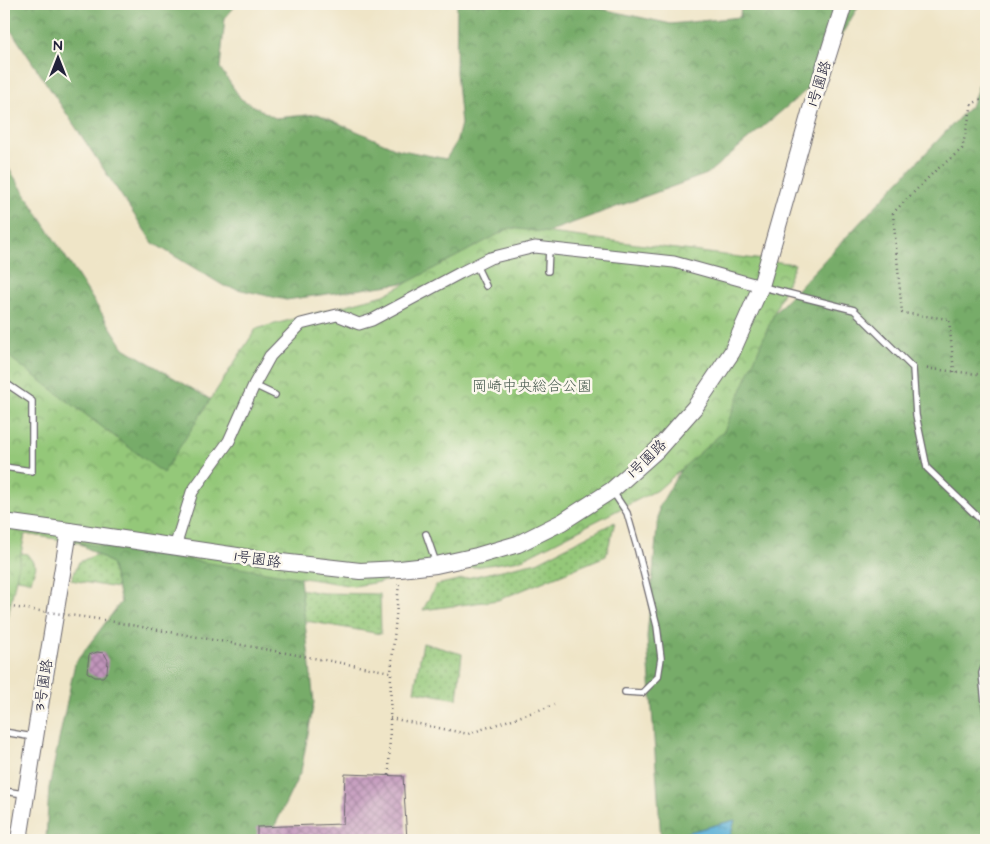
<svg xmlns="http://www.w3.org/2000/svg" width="990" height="844" viewBox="0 0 990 844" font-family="'Architects Daughter','Klee One',sans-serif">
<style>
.grass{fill:url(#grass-dots);stroke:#5b755a}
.forest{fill:url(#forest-crowns);stroke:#4c6752}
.park{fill:url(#park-crowns);stroke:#5b755a}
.water{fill:url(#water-ripples);stroke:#3d6888}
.building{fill:url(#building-cross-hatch)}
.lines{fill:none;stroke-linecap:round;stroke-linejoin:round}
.lane-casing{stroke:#6a666c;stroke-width:8}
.street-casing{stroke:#6a666c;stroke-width:13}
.secondary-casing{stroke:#6a666c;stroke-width:18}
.path{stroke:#6a666c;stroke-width:2.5;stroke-dasharray:1 4;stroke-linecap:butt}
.lane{stroke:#fff;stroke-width:5.5}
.street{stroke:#fff;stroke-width:11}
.secondary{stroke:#fff;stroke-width:16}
.path-bridge{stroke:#6a666c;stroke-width:2.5;stroke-dasharray:1 4;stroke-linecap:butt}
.labels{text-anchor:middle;stroke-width:5;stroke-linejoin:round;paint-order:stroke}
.street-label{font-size:15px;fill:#22223b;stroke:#fbf7ec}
.park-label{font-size:15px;fill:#4a5c51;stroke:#fbf7ec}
</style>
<defs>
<pattern id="grass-dots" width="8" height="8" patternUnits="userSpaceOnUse" patternTransform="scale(1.25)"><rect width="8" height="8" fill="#94c879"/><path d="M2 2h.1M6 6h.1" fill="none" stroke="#78a264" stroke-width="1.8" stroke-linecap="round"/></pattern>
<pattern id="forest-crowns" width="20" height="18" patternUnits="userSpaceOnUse" patternTransform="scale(1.25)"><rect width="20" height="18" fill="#77ac69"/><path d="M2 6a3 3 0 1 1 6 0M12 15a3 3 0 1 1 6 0" fill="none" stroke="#618c58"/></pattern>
<pattern id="park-crowns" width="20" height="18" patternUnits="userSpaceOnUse" patternTransform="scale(1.25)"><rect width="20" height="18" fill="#94c879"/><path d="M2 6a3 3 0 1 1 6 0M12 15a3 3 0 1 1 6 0" fill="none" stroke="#78a264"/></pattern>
<pattern id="water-ripples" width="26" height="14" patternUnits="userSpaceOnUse" patternTransform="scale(1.25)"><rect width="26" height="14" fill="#58afd5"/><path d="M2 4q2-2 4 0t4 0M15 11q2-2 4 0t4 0" fill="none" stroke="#488eae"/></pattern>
<pattern id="building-cross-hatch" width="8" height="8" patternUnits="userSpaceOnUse" patternTransform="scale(1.25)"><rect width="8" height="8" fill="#c296bc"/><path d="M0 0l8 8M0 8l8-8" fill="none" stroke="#9d7a9a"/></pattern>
</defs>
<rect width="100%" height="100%" fill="#fbf7ec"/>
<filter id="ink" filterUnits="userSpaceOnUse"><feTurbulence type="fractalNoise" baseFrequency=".02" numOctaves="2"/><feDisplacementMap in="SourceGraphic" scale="10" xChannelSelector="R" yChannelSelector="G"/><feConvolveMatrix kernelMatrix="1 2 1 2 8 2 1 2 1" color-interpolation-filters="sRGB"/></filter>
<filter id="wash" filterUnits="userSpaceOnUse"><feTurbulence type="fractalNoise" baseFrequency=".0096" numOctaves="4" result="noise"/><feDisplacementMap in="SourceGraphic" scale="20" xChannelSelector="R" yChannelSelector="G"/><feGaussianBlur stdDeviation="1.12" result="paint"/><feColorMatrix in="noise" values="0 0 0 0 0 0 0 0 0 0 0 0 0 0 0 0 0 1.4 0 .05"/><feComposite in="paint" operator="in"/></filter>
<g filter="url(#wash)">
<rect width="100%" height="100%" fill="#efe5c7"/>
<g class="grass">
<polygon points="615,522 606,556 498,600 423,610 436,585 537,562"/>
<polygon points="4,550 27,554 36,566 31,581 4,577"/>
<polygon points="100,553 322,593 380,594 381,634 71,580 79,562"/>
<polygon points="423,643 462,654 457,699 414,691"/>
</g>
<g class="forest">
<polygon points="4,4 237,4 225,18 220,68 241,99 275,118 318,114 397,149 446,159 456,143 461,124 456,72 457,4 579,4 671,24 740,17 741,4 860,4 810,87 707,174 410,282 286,300 224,286 153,243 4,20"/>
<polygon points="986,63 986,840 661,840 647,637 659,507 767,321 972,104"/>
<polygon points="4,161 124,348 238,416 294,526 314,702 301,771 268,840 46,840 49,788 75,663 121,602 111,563 53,527 4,481"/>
</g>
<polygon class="park" points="510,228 795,264 724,431 659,489 520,560 354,586 25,534 4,636 4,348 12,359 163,473 256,329 384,295"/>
<polygon class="water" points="735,820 729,840 671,840 681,834"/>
<g id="blocks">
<g class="building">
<polygon points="97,652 104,653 108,660 107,672 103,677 95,677 87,672 89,655"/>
<polygon points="345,774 403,776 407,840 257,840 257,827 343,824"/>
</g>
</g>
</g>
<g filter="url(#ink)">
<use href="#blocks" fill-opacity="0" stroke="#6a666c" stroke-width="1"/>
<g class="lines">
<defs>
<g id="lane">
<polyline points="476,265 486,286"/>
<polyline points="548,271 549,248"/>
<polyline points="763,287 854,310 913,368 916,415 927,468 981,520 986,538"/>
<polyline points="4,382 32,401 32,471 4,467"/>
<polyline points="254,385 275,395"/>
<polyline points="613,492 627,513 638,551 657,626 661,658 658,677 642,693 625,692"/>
<polyline points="426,534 436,563"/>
<polyline points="986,662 982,673 986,714"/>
<polyline points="4,732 33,737"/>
<polyline points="4,791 24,794"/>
</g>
<polyline id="street" points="175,547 192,492 229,441 254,385 270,356 301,324 337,315 359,324 372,320 460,273 490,258 535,247 674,262 761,286"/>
<g id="secondary">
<polyline points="4,522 69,531 272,561 360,571 400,569 436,565 477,556 518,544 562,522 612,490 657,450 695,407 732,352 761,286 811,109 844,4"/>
<polyline points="19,840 40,706 69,531"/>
</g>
</defs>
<use href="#lane" class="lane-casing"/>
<use href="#street" class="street-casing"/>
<use href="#secondary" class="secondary-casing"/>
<g class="path">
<polyline points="922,368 986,375"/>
<polyline points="954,372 949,319 902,313 893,213 935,171 962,149 972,104 986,97"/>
<polyline points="98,619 391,672 399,583"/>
<polyline points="390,718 468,734 554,705"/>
<polyline points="389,775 391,672"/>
</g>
<use href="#lane" class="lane"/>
<use href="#street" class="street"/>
<use href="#secondary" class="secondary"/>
<polyline class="path-bridge" points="4,606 98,619"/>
</g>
</g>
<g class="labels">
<g class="street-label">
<text transform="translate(819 83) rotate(-72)" y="5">1号園路</text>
<text transform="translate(647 458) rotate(-44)" y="5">1号園路</text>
<text transform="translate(258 559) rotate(8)" y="5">1号園路</text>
<text transform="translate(43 685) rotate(-81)" y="5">3号園路</text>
</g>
<g class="park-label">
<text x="532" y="391">岡崎中央総合公園</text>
</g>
</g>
<rect width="990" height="844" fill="none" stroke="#fbf7ec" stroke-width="20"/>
<g transform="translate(58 58)" stroke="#fbf7ec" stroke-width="4" paint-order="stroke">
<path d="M0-4L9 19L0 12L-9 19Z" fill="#22223b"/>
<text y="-8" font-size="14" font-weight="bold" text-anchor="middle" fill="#22223b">N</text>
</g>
</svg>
